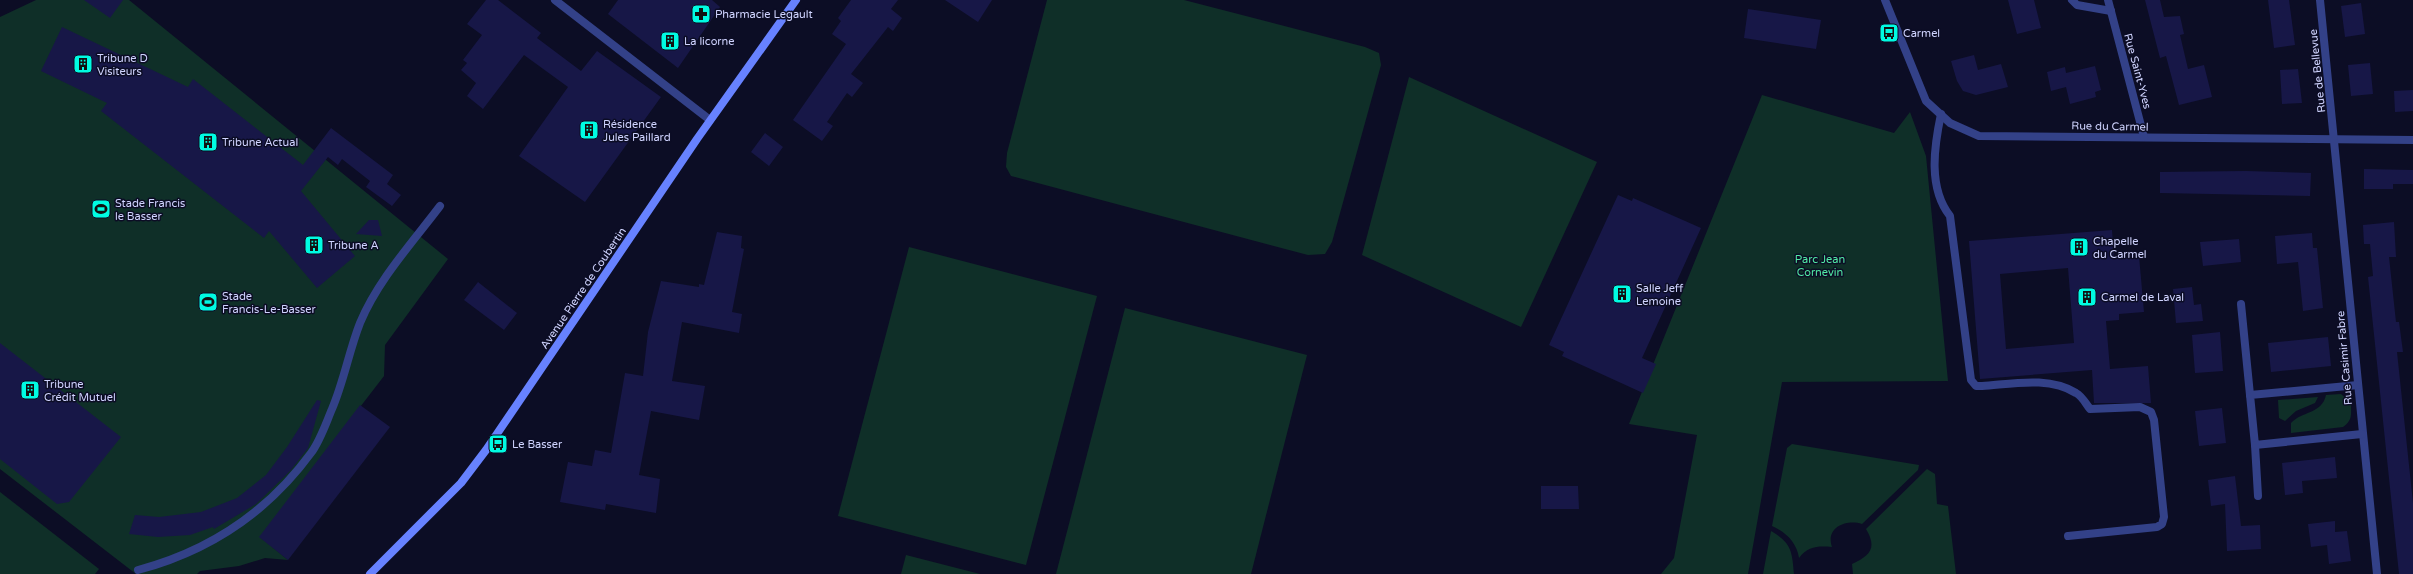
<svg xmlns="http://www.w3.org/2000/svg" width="2413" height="574" viewBox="0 0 2413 574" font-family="'Varela Round',sans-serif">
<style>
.green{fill:#0f2f28}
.building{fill:#171747;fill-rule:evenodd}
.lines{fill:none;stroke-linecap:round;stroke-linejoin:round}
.lane{stroke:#334188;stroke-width:8}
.street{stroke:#334188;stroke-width:8}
.secondary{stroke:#6782ff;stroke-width:8}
.labels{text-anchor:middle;stroke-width:3;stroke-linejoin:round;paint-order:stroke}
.poi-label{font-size:11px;fill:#d0d4ff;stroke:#0c0d25;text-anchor:start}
.street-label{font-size:11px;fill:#d0d4ff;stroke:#0c0d25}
.park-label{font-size:11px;fill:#51eaa5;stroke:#0c0d25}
</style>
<rect width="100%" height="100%" fill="#0c0d25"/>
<g class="green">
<polygon points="36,0 129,0 448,259 385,345 384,376 260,537 288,560 265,558 239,566 200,571 197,574 136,574 0,469 0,17"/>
<polygon points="1047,0 1184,0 1365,47 1379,53 1381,65 1332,242 1325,254 1308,255 1011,176 1006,167 1007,153"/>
<polygon points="1409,77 1597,162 1521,327 1362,255"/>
<polygon points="1762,95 1894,133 1910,112 1926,156 1948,381 1782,382 1748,574 1661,574 1674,558 1697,435 1629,424"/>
<polygon points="909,247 1097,296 1026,565 838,516"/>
<polygon points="1125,308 1307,355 1251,574 1056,574"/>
<path d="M2341,394L2351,403C2351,414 2353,420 2343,427L2291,433V423C2302,411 2322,414 2326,395Z"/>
<polygon points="2318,397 2315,403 2296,411 2285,421 2279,418 2278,400"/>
<path d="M1792,444L1919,465L1918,470L1862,524C1847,519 1825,527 1832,547C1818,546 1808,546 1799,558C1797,543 1786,532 1772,526L1787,448Z"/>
<path d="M1927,469L1935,474L1937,504L1948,506L1956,574H1853L1852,564C1869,556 1878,549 1866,529Z"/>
<polygon points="0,492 99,569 95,574 0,574"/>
<path d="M1771,531C1792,543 1792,552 1794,574H1763Z"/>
<polygon points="906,555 980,574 901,574"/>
</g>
<g class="building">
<polygon points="84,0 123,0 110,18"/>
<polygon points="486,0 498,0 541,33 537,38 581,71 597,51 661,97 585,202 519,156 568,87 524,55 483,109 467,96 476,83 461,70 467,63 463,60 482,35 467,24"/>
<polygon points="618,0 712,0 720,7 678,68 608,14"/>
<polygon points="851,0 898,0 891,9 902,18 893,31 888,27 851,74 863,83 852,97 847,93 827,122 833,126 822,141 793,120 846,44 832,34 841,21 838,18"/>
<polygon points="945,0 992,0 978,22"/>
<polygon points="2008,0 2034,0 2041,28 2017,34"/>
<polygon points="2145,0 2160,0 2164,17 2180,16 2184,34 2180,35 2188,69 2204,65 2212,97 2179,105 2166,56 2160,58"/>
<polygon points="2268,0 2289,0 2295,45 2274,48"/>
<polygon points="2361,3 2365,34 2345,37 2341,6"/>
<polygon points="1748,9 1821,20 1816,49 1744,38"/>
<polygon points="62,27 188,87 193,79 303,165 331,128 393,175 387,184 401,195 392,206 366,187 370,181 342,159 338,165 328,157 301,191 355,256 317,288 269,231 264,238 101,111 107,103 41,71"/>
<polygon points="1974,55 1978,70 2001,64 2008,87 1976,95 1963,91 1957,81 1951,61"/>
<polygon points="2370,63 2373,94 2351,96 2348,65"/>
<polygon points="2095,66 2101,90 2095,92 2096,97 2070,104 2066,87 2051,91 2047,72 2065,67 2066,73"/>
<polygon points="2298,69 2302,103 2282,104 2280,70"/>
<polygon points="2413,90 2413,111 2395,112 2394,91"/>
<polygon points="765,133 783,147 769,166 751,152"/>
<polygon points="2364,169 2413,170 2413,184 2393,184 2393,189 2364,189"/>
<polygon points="2246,171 2311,173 2310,196 2160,193 2160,172"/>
<polygon points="1618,195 1632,201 1633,198 1701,228 1642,358 1656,364 1643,393 1562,356 1564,352 1549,345"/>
<polygon points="369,220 378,220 382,236 356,234"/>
<polygon points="2394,222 2396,257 2389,257 2396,322 2399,322 2403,352 2397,352 2413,503 2413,574 2399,574 2368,277 2373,276 2370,244 2364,244 2363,225"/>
<path d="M2112,230L2114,258L2139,256L2144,312L2119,314V320L2106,321L2110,369L2148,366L2151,403H2094L2092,370L1980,379L1969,241ZM2068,268L2074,343L2006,349L2000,274Z"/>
<polygon points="717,232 742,236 741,248 744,249 732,312 742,314 739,333 682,322 672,381 705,386 699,420 651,411 639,475 660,479 656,513 606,504 605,510 560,502 568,462 592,466 595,450 611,453 625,373 643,376 648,332 661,281 699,287 699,284 704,285"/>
<polygon points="2312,233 2313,248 2317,248 2323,308 2303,311 2298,262 2277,264 2275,236"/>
<polygon points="2239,239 2241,262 2203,266 2200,242"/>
<polygon points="478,282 517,313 504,330 464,300"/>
<polygon points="2192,287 2194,305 2201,304 2203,321 2176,323 2173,289"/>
<polygon points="2220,332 2223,371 2195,373 2192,335"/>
<polygon points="2328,337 2331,366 2271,372 2268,343"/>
<polygon points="0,343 121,437 69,502 57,504 0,459"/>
<polygon points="317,400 321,401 308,448 290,471 256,504 214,529 213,527 190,535 158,537 129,534 135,515 159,517 201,512 237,498 266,475 287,447"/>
<polygon points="360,405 390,427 288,560 259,537"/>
<polygon points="2222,408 2226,443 2199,446 2195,411"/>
<polygon points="2335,457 2337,478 2302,481 2303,493 2285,495 2282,463"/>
<polygon points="2235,476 2241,526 2260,525 2261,549 2227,551 2225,504 2211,506 2208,480"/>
<polygon points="1541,486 1578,486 1579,509 1541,509"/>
<polygon points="2335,521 2335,532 2347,531 2351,561 2329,564 2327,545 2311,547 2308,524"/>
</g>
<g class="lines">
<g class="lane">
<path d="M1941,114C1934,147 1928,188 1950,216L1971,380L1976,386H1982C2012,384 2049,376 2076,393C2082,396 2086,404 2090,409L2140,407L2151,412L2154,420L2164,517L2162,524L2157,527L2068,536"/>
<path d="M138,570C209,551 267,513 311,453C320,441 326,423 332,409C344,381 349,351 360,323C378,280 412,243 440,206"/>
</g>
<g class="street">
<polyline points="555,0 710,120"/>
<polyline points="1885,0 1926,101 1950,123 1979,136 2413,140"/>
<polyline points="2072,0 2077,5 2111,11"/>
<polyline points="2108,0 2144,137"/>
<polyline points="2320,0 2377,574"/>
<polyline points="2241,304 2250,395"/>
<polyline points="2358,385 2250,395 2255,445 2362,434"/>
<polyline points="2255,445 2258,496"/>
</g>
<polyline class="secondary" points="370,574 461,483 486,450 697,139 796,0"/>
</g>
<defs>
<symbol id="pharmacy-square" viewBox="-11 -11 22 22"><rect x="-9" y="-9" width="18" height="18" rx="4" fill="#00fbe2" stroke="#0c0d25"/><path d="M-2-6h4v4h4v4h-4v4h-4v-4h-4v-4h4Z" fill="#111"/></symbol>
<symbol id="bus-square" viewBox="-11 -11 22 22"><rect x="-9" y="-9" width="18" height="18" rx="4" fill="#00fbe2" stroke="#0c0d25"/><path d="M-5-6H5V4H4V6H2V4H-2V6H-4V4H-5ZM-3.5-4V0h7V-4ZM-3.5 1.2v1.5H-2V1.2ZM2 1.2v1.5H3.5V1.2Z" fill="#111"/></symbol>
<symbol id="building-square" viewBox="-11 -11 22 22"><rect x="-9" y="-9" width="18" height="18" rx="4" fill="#00fbe2" stroke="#0c0d25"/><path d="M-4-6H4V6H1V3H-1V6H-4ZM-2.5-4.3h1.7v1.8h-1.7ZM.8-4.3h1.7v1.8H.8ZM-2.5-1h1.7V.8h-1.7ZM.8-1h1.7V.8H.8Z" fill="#111"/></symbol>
<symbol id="stadium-square" viewBox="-11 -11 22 22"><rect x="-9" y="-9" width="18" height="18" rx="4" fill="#00fbe2" stroke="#0c0d25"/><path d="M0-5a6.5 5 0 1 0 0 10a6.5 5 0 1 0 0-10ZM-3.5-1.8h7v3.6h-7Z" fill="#111"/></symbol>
</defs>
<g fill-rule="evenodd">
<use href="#pharmacy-square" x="690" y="3" width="22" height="22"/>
<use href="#bus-square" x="1878" y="22" width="22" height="22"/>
<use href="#building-square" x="659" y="30" width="22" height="22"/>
<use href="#building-square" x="72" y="53" width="22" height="22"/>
<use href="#building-square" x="578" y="119" width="22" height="22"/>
<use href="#building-square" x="197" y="131" width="22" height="22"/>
<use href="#stadium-square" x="90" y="198" width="22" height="22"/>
<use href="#building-square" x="303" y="234" width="22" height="22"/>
<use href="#building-square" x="2068" y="236" width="22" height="22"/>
<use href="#building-square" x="1611" y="283" width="22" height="22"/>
<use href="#building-square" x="2076" y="286" width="22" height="22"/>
<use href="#stadium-square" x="197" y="291" width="22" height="22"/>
<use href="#building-square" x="19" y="379" width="22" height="22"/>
<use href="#bus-square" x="487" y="433" width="22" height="22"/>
</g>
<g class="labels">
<g class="poi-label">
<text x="715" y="18">Pharmacie Legault</text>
<text x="1903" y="37">Carmel</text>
<text x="684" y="45">La licorne</text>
<text x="97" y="62">Tribune D<tspan x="97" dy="13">Visiteurs</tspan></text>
<text x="603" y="128">Résidence<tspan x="603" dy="13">Jules Paillard</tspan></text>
<text x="222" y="146">Tribune Actual</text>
<text x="115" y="207">Stade Francis<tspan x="115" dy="13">le Basser</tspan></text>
<text x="2093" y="245">Chapelle<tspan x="2093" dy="13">du Carmel</tspan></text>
<text x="328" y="249">Tribune A</text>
<text x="1636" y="292">Salle Jeff<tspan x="1636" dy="13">Lemoine</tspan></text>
<text x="222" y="300">Stade<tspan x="222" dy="13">Francis-Le-Basser</tspan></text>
<text x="2101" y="301">Carmel de Laval</text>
<text x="44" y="388">Tribune<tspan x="44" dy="13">Crédit Mutuel</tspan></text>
<text x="512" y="448">Le Basser</text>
</g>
<g class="street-label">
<text transform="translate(2138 71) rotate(75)" y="4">Rue Saint-Yves</text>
<text transform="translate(2317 71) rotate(-96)" y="4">Rue de Bellevue</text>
<text transform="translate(2110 126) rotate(1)" y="4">Rue du Carmel</text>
<text transform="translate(583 288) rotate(-56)" y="4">Avenue Pierre de Coubertin</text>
<text transform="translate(2344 358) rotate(-95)" y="4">Rue Casimir Fabre</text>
</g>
<g class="park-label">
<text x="1820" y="263">Parc Jean<tspan x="1820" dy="13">Cornevin</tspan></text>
</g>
</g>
</svg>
